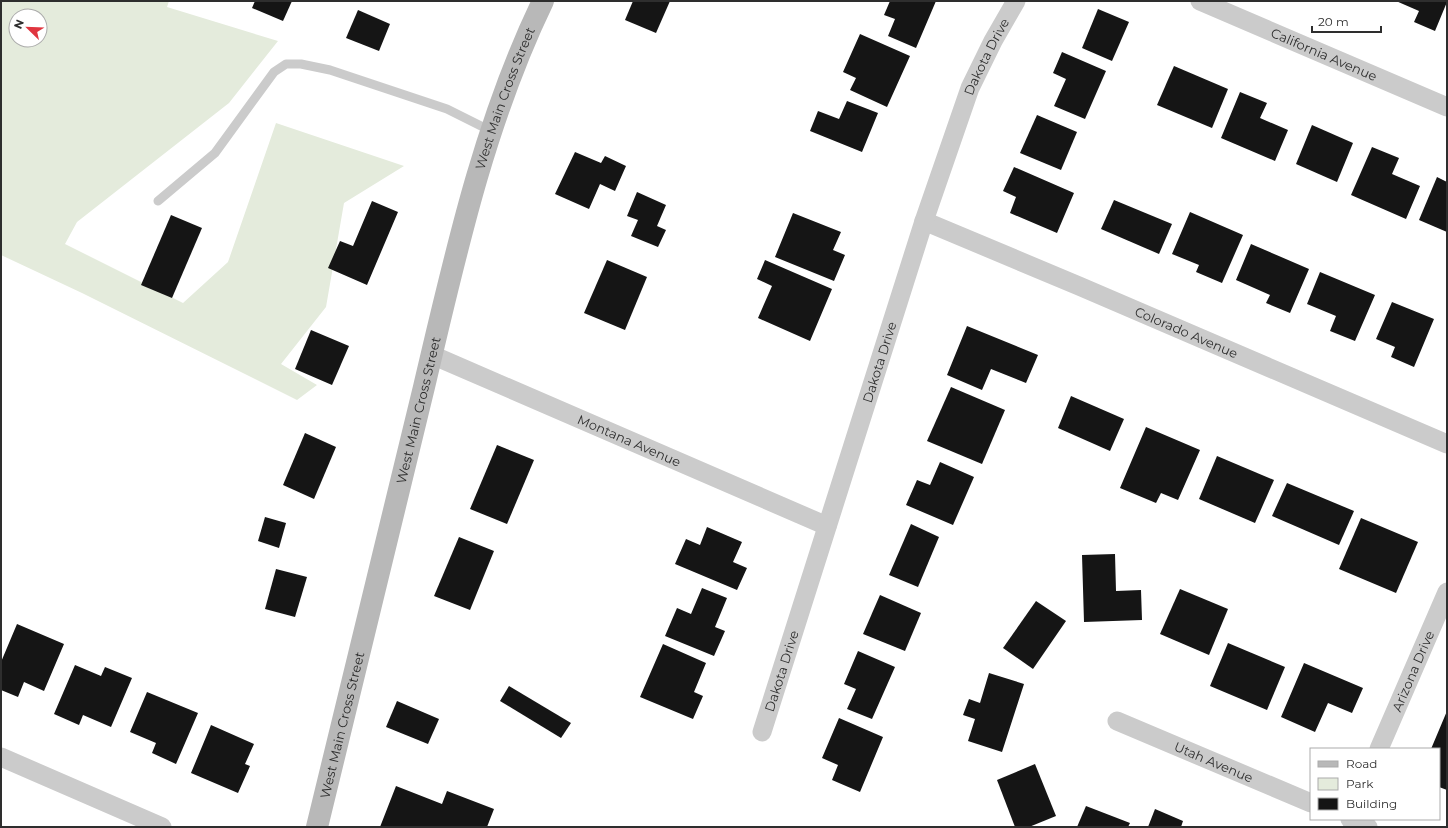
<svg xmlns="http://www.w3.org/2000/svg" width="1448" height="828" viewBox="0 0 1448 828" font-family="Montserrat,sans-serif">
<style>
.green{fill:#e4ebdc;fill-rule:evenodd}
.building{fill:#151515}
.lines{fill:none;stroke-linecap:round;stroke-linejoin:round}
.lane{stroke:#cbcbcb;stroke-width:9}
.street{stroke:#cbcbcb;stroke-width:19}
.secondary{stroke:#b8b8b8;stroke-width:22}
.labels{text-anchor:middle;stroke-width:4;stroke-linejoin:round;paint-order:stroke}
.street-label{font-size:13px;fill:#2e2e2e;stroke:#fff}
</style>
<rect width="100%" height="100%" fill="#fff"/>
<path class="green" d="M1,1H169L167,7L278,41L229,103L77,222L65,244L183,303L228,262L276,123L404,166L344,203L326,307L281,364L317,385L297,400L82,293L1,255ZM16,16H40V40H16Z"/>
<g class="building">
<polygon points="255,1 292,1 283,21 252,8"/>
<polygon points="633,1 670,1 656,33 625,20"/>
<polygon points="890,1 936,1 916,48 888,36 895,19 884,15"/>
<polygon points="1396,1 1447,1 1447,2 1435,31 1414,22 1419,11"/>
<polygon points="1098,9 1129,22 1112,61 1082,48"/>
<polygon points="358,10 390,24 379,51 346,38"/>
<polygon points="860,34 910,56 887,107 850,90 856,78 843,72"/>
<polygon points="1062,52 1106,71 1085,119 1054,106 1066,79 1053,73"/>
<polygon points="1174,66 1228,89 1212,128 1157,105"/>
<polygon points="1240,92 1267,103 1260,118 1288,130 1275,161 1221,138"/>
<polygon points="847,101 878,113 862,152 810,131 818,111 839,119"/>
<polygon points="1037,115 1077,132 1061,170 1020,153"/>
<polygon points="1312,125 1353,143 1337,182 1296,164"/>
<polygon points="1372,147 1399,158 1392,174 1420,186 1406,219 1351,195"/>
<polygon points="575,152 601,163 605,156 626,166 615,191 600,184 589,209 555,194"/>
<polygon points="1014,167 1074,193 1057,233 1010,213 1016,197 1003,191"/>
<polygon points="1437,177 1447,182 1447,232 1419,220"/>
<polygon points="637,192 666,205 657,226 666,230 658,247 631,236 638,220 627,216"/>
<polygon points="1114,200 1172,224 1159,254 1101,229"/>
<polygon points="372,201 398,212 367,285 328,268 340,241 353,246"/>
<polygon points="1190,212 1243,235 1222,283 1196,272 1199,265 1172,254"/>
<polygon points="793,213 841,232 833,250 845,255 834,281 775,257"/>
<polygon points="171,215 202,228 172,298 141,285"/>
<polygon points="1251,244 1309,269 1290,313 1266,303 1270,295 1236,280"/>
<polygon points="607,260 647,277 625,330 584,313"/>
<polygon points="765,260 832,289 810,341 758,318 772,286 757,279"/>
<polygon points="1320,272 1375,295 1355,341 1330,331 1336,316 1307,304"/>
<polygon points="1392,302 1434,319 1414,367 1391,357 1395,347 1376,339"/>
<polygon points="967,326 1038,355 1026,383 991,369 982,390 947,375"/>
<polygon points="311,330 349,346 332,385 295,369"/>
<polygon points="951,387 1005,410 982,464 927,441"/>
<polygon points="1071,396 1124,419 1110,451 1058,428"/>
<polygon points="1146,427 1200,450 1178,500 1161,493 1156,503 1120,488"/>
<polygon points="305,433 336,447 314,499 283,485"/>
<polygon points="497,445 534,460 507,524 470,509"/>
<polygon points="1217,456 1274,480 1255,523 1199,499"/>
<polygon points="940,462 974,477 953,525 906,505 917,480 930,485"/>
<polygon points="1287,483 1354,511 1339,545 1272,516"/>
<polygon points="265,517 286,523 279,548 258,541"/>
<polygon points="1361,518 1418,542 1396,593 1339,569"/>
<polygon points="911,524 939,537 918,587 889,575"/>
<polygon points="707,527 742,542 733,562 747,568 737,590 675,564 686,539 700,545"/>
<polygon points="459,537 494,551 470,610 434,596"/>
<polygon points="1115,554 1116,591 1141,590 1142,620 1084,622 1082,555"/>
<polygon points="276,569 307,577 295,617 265,609"/>
<polygon points="702,588 727,598 715,627 725,631 714,656 665,636 677,608 691,614"/>
<polygon points="1180,589 1228,609 1209,655 1160,634"/>
<polygon points="880,595 921,613 905,651 863,634"/>
<polygon points="1036,601 1066,621 1033,669 1003,648"/>
<polygon points="17,624 64,644 44,691 24,682 18,697 1,690 1,662"/>
<polygon points="1228,643 1285,667 1267,710 1210,686"/>
<polygon points="663,644 706,663 694,692 703,696 693,719 640,697"/>
<polygon points="858,651 895,667 872,719 847,709 856,689 844,684"/>
<polygon points="1304,663 1363,688 1352,713 1328,703 1315,732 1281,717"/>
<polygon points="75,665 101,676 105,667 132,678 111,727 83,715 79,725 54,714"/>
<polygon points="989,673 1024,684 1002,752 968,741 975,719 963,715 969,699 980,703"/>
<polygon points="509,686 571,723 561,738 500,701"/>
<polygon points="147,692 198,713 176,764 152,753 156,743 130,732"/>
<polygon points="397,701 439,719 428,744 386,727"/>
<polygon points="1447,711 1447,790 1439,787 1439,749 1431,749"/>
<polygon points="839,718 883,737 860,792 832,780 838,765 822,758"/>
<polygon points="211,725 254,744 245,764 250,766 238,793 191,773"/>
<polygon points="1035,764 1056,816 1029,827 1015,827 997,780"/>
<polygon points="396,786 442,804 447,791 494,809 487,827 380,827"/>
<polygon points="1086,806 1130,823 1128,827 1077,827"/>
<polygon points="1155,809 1183,821 1181,827 1148,827"/>
</g>
<g class="lines">
<polyline class="lane" points="158,201 215,153 274,72 286,64 301,64 330,70 447,109 491,131"/>
<g class="street">
<path id="s1" d="M1200,1L1447,107"/>
<path id="s2" d="M924,221L1079,286L1447,444"/>
<path id="s3" d="M432,355L827,526"/>
<path id="s4" d="M1117,721L1311,803"/>
<path id="s5" d="M762,732L924,221L970,88L993,41L1016,1"/>
<path id="s6" d="M1379,749L1447,592"/>
<polyline points="1,757 162,827"/>
<polyline points="1350,819 1368,827"/>
</g>
<path class="secondary" id="s7" d="M317,827C353,680 388,534 424,387C455,256 484,123 543,1"/>
</g>
<g class="labels">
<g class="street-label">
<text dy="5" stroke="none"><textPath href="#s1" startOffset="135">California Avenue</textPath></text>
<text dy="5" stroke="none"><textPath href="#s5" startOffset="712">Dakota Drive</textPath></text>
<text dy="5" stroke="none"><textPath href="#s7" startOffset="753">West Main Cross Street</textPath></text>
<text dy="5" stroke="none"><textPath href="#s2" startOffset="285">Colorado Avenue</textPath></text>
<text dy="5" stroke="none"><textPath href="#s5" startOffset="388">Dakota Drive</textPath></text>
<text dy="5" stroke="none"><textPath href="#s7" startOffset="429">West Main Cross Street</textPath></text>
<text dy="5" stroke="none"><textPath href="#s3" startOffset="215">Montana Avenue</textPath></text>
<text dy="5" stroke="none"><textPath href="#s5" startOffset="64">Dakota Drive</textPath></text>
<text dy="5" stroke="none"><textPath href="#s6" startOffset="85">Arizona Drive</textPath></text>
<text dy="5" stroke="none"><textPath href="#s7" startOffset="105">West Main Cross Street</textPath></text>
<text dy="5" stroke="none"><textPath href="#s4" startOffset="105">Utah Avenue</textPath></text>
</g>
</g>
<rect width="1448" height="828" fill="none" stroke="#2e2e2e" stroke-width="4"/>
<rect x="1310" y="748" width="130" height="72" fill="#ffffff" stroke="#ababab"/>
<rect x="1318" y="761" width="20" height="6" fill="#b8b8b8" stroke="#ababab"/>
<text x="1346" y="768" font-size="12" fill="#2e2e2e">Road</text>
<rect x="1318" y="778" width="20" height="12" fill="#e4ebdc" stroke="#ababab"/>
<text x="1346" y="788" font-size="12" fill="#2e2e2e">Park</text>
<rect x="1318" y="798" width="20" height="12" fill="#151515" stroke="#ababab"/>
<text x="1346" y="808" font-size="12" fill="#2e2e2e">Building</text>
<g transform="translate(28 28) rotate(293)"><circle r="19" fill="#ffffff" stroke="#ababab"/>
<path d="M0-3L7 15L0 10L-7 15Z" fill="#e0353f"/>
<text y="-6" font-size="11" font-weight="bold" text-anchor="middle" fill="#2e2e2e">N</text>
</g>
<path d="M1312 26v6h69v-6" fill="none" stroke="#2e2e2e" stroke-width="2"/>
<text x="1318" y="26" font-size="12" fill="#2e2e2e" stroke="#ffffff" stroke-width="3" paint-order="stroke">20 m</text>
</svg>
